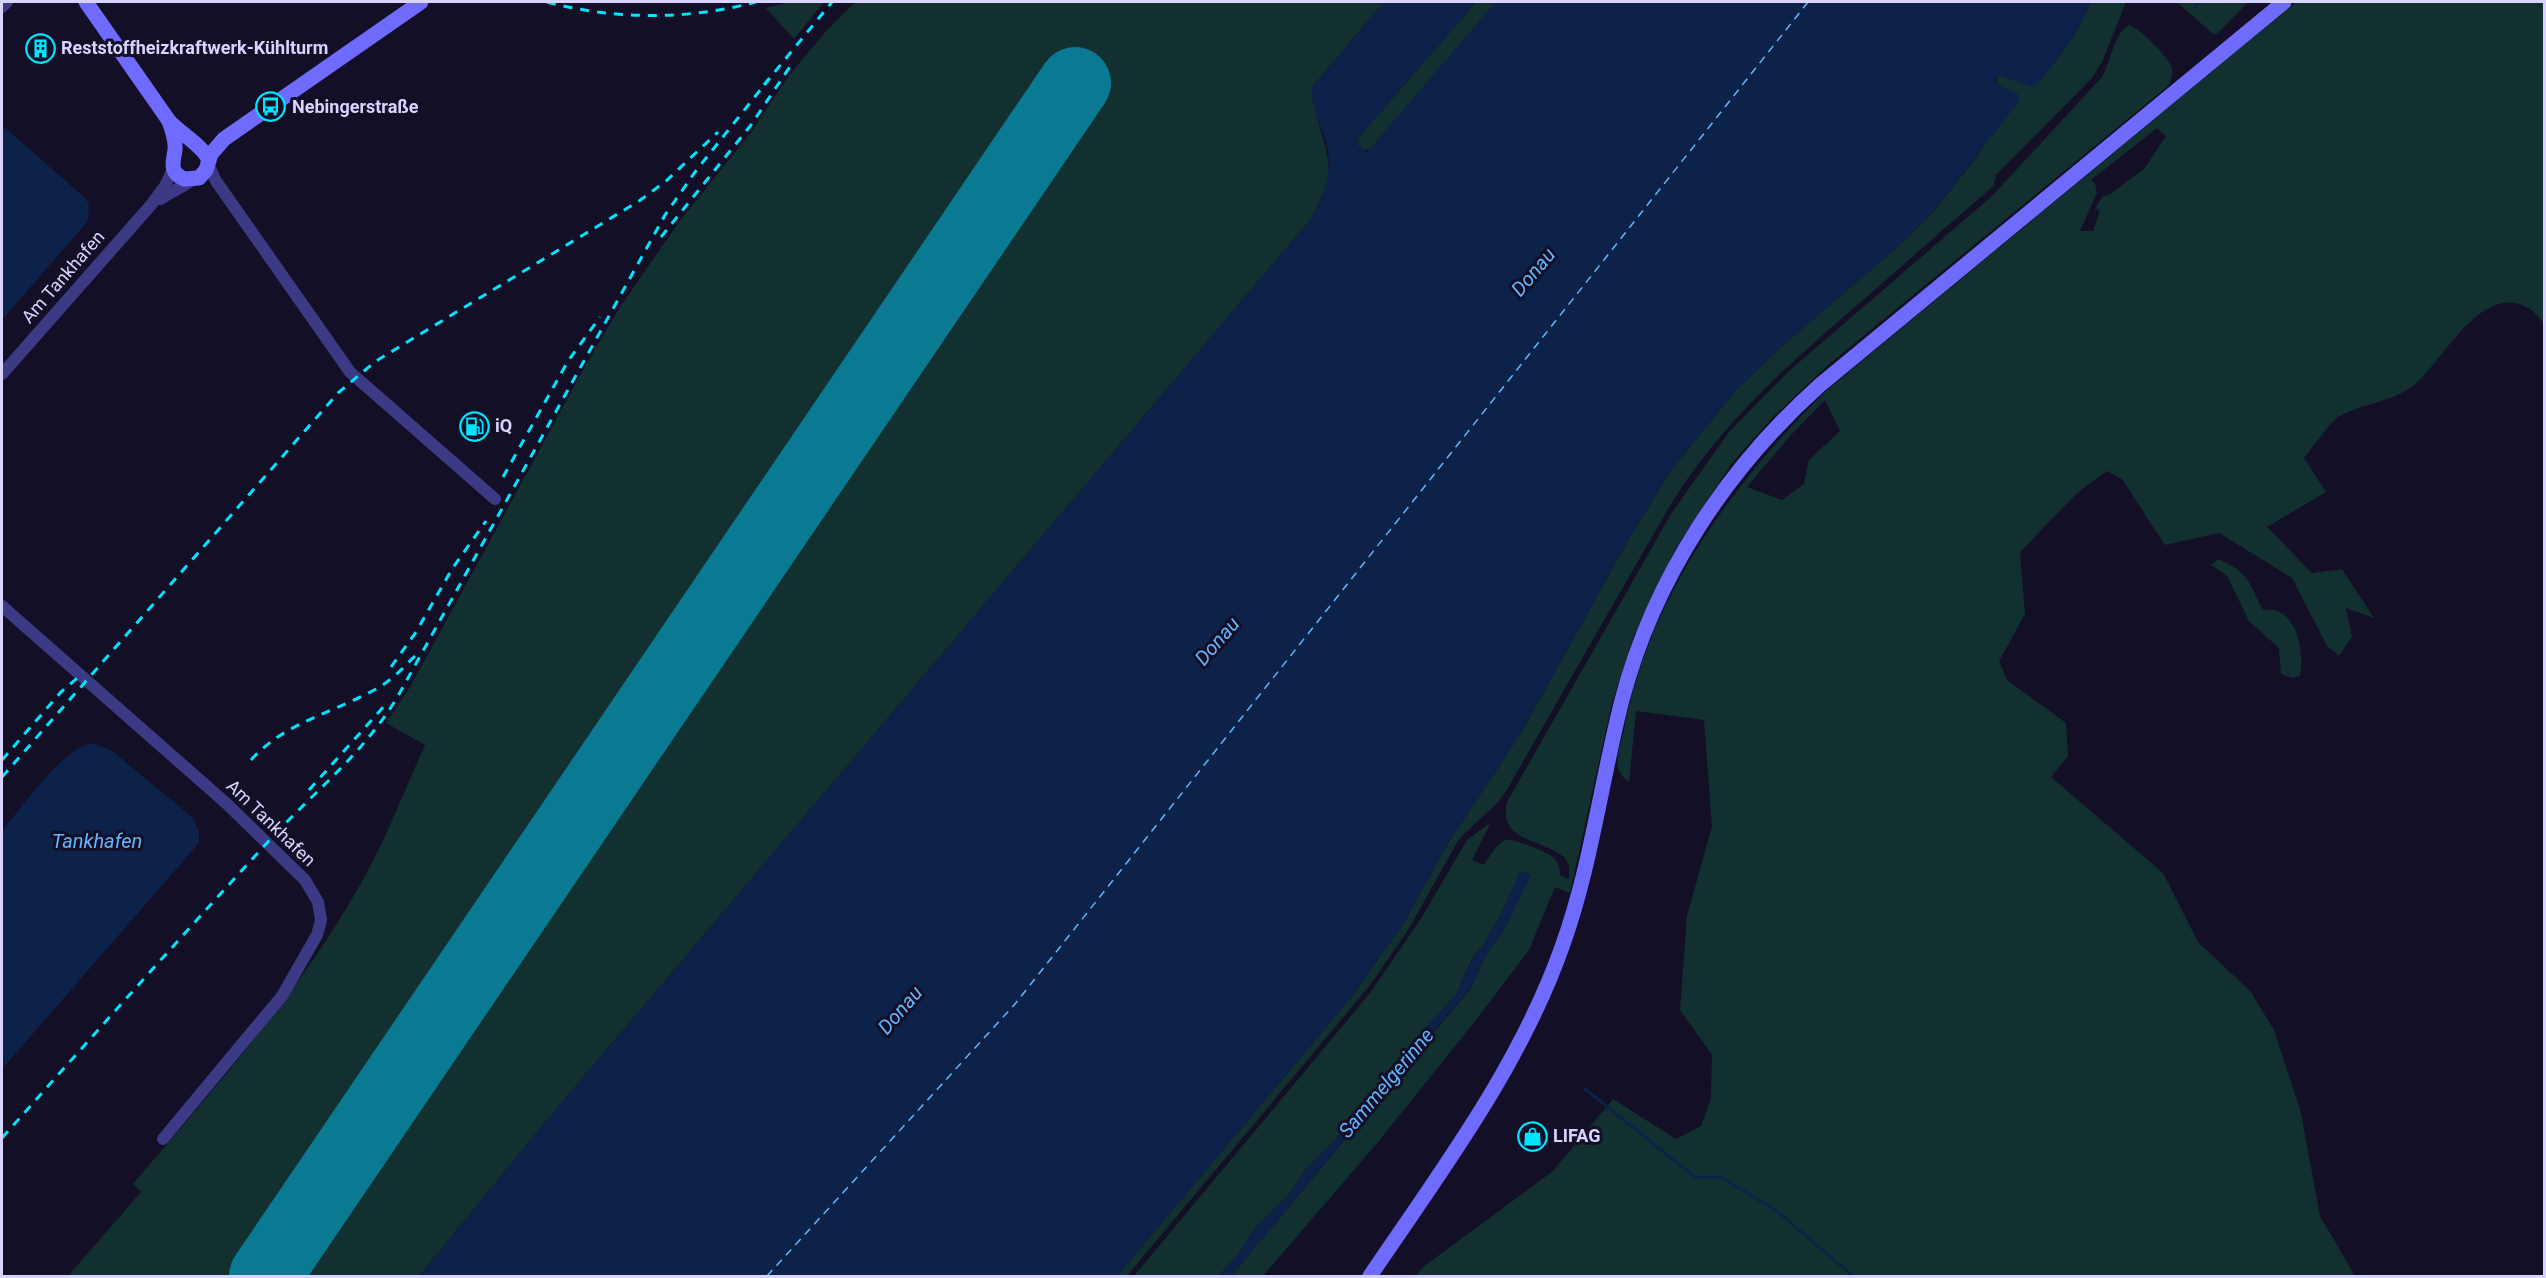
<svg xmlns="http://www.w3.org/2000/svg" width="2546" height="1278" viewBox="0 0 2546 1278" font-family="Roboto,sans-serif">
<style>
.green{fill:#12302f;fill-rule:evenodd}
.water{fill:#0c2248}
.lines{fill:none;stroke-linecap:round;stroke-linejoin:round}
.stream{stroke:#0c2248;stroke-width:3}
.ferry{stroke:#62b6ff;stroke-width:1.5;stroke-dasharray:8 6;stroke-linecap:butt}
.runway{stroke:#0a7a92;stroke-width:72}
.street{stroke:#3d3a85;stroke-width:12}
.secondary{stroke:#6f6bff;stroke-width:15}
.rail{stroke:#00e5ff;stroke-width:3;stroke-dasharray:9 8;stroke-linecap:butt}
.labels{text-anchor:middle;stroke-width:6;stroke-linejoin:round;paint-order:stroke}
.poi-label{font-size:18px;font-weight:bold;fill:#d9d4ff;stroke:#130f26;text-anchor:start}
.street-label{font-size:18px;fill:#d9d4ff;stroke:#130f26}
.water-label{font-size:20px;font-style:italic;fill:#62b6ff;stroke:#130f26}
</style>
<rect width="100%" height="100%" fill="#130f26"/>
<g class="green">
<polygon points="788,2 824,2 794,39 766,8"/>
<path d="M855,2H1384L1313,86C1315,146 1348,155 1311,219L546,1121L419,1276H68L141,1192L133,1184C213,1090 295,998 357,890C384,845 403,793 425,745L386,723L410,687L587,363L620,307L679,222L749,135L791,73L827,30Z"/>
<polygon points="1476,2 1496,2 1370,149 1363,151 1358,146 1358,138"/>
<path d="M2091,2H2126L2102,62L2093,77L1996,175L1994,185L1987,192C1945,227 1905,264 1863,300C1788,365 1720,423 1668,509L1506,791L1498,802L1459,839L1410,927L1371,984L1127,1276H1117L1352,996L1403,924L1448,843L1521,733L1631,535L1672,469L1735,391L1782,346L1896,248L1933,212L1978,155L1998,75L2073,38Z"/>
<polygon points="2177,2 2248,2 2218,33 2213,34"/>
<path d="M2296,2H2544V324C2540,319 2534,311 2528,308C2481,280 2441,365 2412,387C2390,402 2362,404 2340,416C2329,422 2313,448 2304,458L2326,492L2267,527L2312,573L2342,569L2374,618L2346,608L2352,637L2339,656L2327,646L2292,578L2219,533L2165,545L2122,479L2107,471L2077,493L2020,552L2025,614L1999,661L2007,680L2066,723L2068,756L2051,777L2163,873L2198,942L2251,992L2274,1030L2301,1113L2320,1216L2355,1276H1416L1423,1267L1553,1171L1613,1099L1676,1139L1701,1126L1711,1098L1712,1055L1680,1010L1687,916L1712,826L1704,720L1636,711L1629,782C1608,767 1621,747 1625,725C1651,594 1734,481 1827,390ZM2157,128L2166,136L2144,169L2109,195L2103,196L2095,209L2100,211L2093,231H2080L2097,193L2095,183L2091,180ZM1825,400L1840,431L1809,460L1804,484L1782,500L1747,487L1790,436Z"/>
<path d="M2129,25C2140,28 2169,58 2172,68C2173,75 2171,81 2168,86L1828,365L1774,416L1732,463L1676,548L1634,635L1612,703L1570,893L1555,887L1529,950L1476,1020L1378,1142L1263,1276H1231L1471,988L1486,954L1503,932L1530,875L1521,871L1501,914L1482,947L1473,957L1457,993L1407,1049L1335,1140L1305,1170L1289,1195L1255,1228L1238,1255L1218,1276H1134L1370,993L1422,917L1467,840L1491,822L1472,860L1483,865C1490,858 1496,843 1505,840C1513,838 1548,852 1554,858C1559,863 1560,868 1560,875L1569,879V865L1564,857C1540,838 1498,842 1507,802L1671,514L1729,432L1789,371L1992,196L2102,77C2110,63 2115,31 2129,25Z"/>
<path d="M2218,559C2248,571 2249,582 2262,609C2266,610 2272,609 2277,611C2299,618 2304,657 2300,676L2293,678L2281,674L2279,648L2249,621L2227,576L2211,565Z"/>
</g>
<g class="water">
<path d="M1384,2H1476L1358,138V146L1367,152L1496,2H2091L2073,38L2037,86L2032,87L1998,75L1995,83L2018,94L2019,101L1933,212L1896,248L1782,346L1735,391L1672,469L1631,535L1521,733L1448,843L1403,924L1352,996L1117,1276H419L546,1121L1311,219C1329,188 1335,161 1321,128C1316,114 1310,102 1313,86Z"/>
<polygon points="2,125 85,198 89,204 88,221 2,320"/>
<path d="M92,743L111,750L193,818L199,832V843L2,1069V831C22,807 62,749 92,743Z"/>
<polygon points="1520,871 1531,875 1503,932 1486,955 1471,987 1231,1276 1218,1276 1238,1255 1255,1228 1289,1195 1305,1170 1335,1140 1407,1049 1457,993 1473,958 1482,947 1501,914"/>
</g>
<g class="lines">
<g class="stream">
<polyline points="2194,8 2200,2"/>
<polyline points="1584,1088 1695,1177 1721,1177 1777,1211 1853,1276"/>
</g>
<polyline class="ferry" points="767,1276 1015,1004 1808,2"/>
<polyline class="runway" points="265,1276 1075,83"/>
<g class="street">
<polyline points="2,7 7,2"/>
<polyline points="208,164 216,181 350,372 495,499"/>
<polyline points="160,199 193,180"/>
<polyline points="2,374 151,205 165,186 173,169"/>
<polyline points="2,606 227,804 305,880 318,902 321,920 317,935 282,996 163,1139"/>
</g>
<g class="secondary">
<path d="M86,2L169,121C180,133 204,147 208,159"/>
<path d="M169,121C172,129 176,141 175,150C173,163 169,172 184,179L199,178L206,170L211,154L224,139L421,2"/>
<path d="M1370,1276C1441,1171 1519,1068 1562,947C1591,867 1601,782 1622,700C1654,578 1727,468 1820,385L2284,2"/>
</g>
<g class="rail">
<path d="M547,2C615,20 688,20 756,2"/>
<polyline points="764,85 832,2"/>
<polyline points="661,237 751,125 791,65"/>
<polyline points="503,477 568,361 600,317"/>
<polyline points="391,667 416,632 452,569 486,521"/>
<polyline points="2,760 61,692 83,673"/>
<path d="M251,760C285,722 333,713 376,689C391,681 403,668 415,656"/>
<polyline points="2,777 338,393 376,361 639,201 666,181 718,132"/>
<polyline points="309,790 386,704"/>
<path d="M2,1138C89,1040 177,941 266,844C311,794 363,755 398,696L665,215L695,172L769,79"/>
</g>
</g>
<defs>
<symbol id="building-ring" viewBox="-11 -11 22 22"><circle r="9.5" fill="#130f26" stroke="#00e5ff" stroke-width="1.5"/><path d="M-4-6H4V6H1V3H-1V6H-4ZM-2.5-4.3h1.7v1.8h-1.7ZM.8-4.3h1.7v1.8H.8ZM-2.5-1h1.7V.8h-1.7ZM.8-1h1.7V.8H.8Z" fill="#00e5ff"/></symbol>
<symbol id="bus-ring" viewBox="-11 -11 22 22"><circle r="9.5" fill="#130f26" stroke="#00e5ff" stroke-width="1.5"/><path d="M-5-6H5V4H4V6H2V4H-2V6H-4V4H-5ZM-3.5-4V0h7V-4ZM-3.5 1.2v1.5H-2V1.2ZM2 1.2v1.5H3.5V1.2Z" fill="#00e5ff"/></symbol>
<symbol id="fuel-ring" viewBox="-11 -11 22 22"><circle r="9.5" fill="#130f26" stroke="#00e5ff" stroke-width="1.5"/><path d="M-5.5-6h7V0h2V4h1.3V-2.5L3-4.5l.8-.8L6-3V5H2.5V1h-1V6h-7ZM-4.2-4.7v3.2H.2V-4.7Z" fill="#00e5ff"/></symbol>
<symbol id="shop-ring" viewBox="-11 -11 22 22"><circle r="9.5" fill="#130f26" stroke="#00e5ff" stroke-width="1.5"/><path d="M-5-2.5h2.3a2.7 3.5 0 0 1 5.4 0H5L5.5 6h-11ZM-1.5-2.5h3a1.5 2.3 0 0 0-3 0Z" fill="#00e5ff"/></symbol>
</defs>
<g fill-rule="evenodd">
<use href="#building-ring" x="24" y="32" width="33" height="33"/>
<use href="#bus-ring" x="254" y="90" width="33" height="33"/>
<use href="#fuel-ring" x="458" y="410" width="33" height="33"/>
<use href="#shop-ring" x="1516" y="1120" width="33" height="33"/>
</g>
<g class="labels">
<g class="poi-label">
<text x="61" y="54">Reststoffheizkraftwerk-Kühlturm</text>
<text x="292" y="113">Nebingerstraße</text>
<text x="495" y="432">iQ</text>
<text x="1553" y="1142">LIFAG</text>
</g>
<g class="street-label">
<text transform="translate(63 277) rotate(-49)" y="6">Am Tankhafen</text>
<text transform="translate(271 823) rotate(44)" y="6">Am Tankhafen</text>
</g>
<g class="water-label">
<text transform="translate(1533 272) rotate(-50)" y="7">Donau</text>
<text transform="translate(1217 641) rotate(-49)" y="7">Donau</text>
<text x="97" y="848">Tankhafen</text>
<text transform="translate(900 1010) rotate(-49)" y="7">Donau</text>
<text transform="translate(1386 1083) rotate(-50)" y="7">Sammelgerinne</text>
</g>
</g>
<rect width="2546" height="1278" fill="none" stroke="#d9d4ff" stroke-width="6"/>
</svg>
